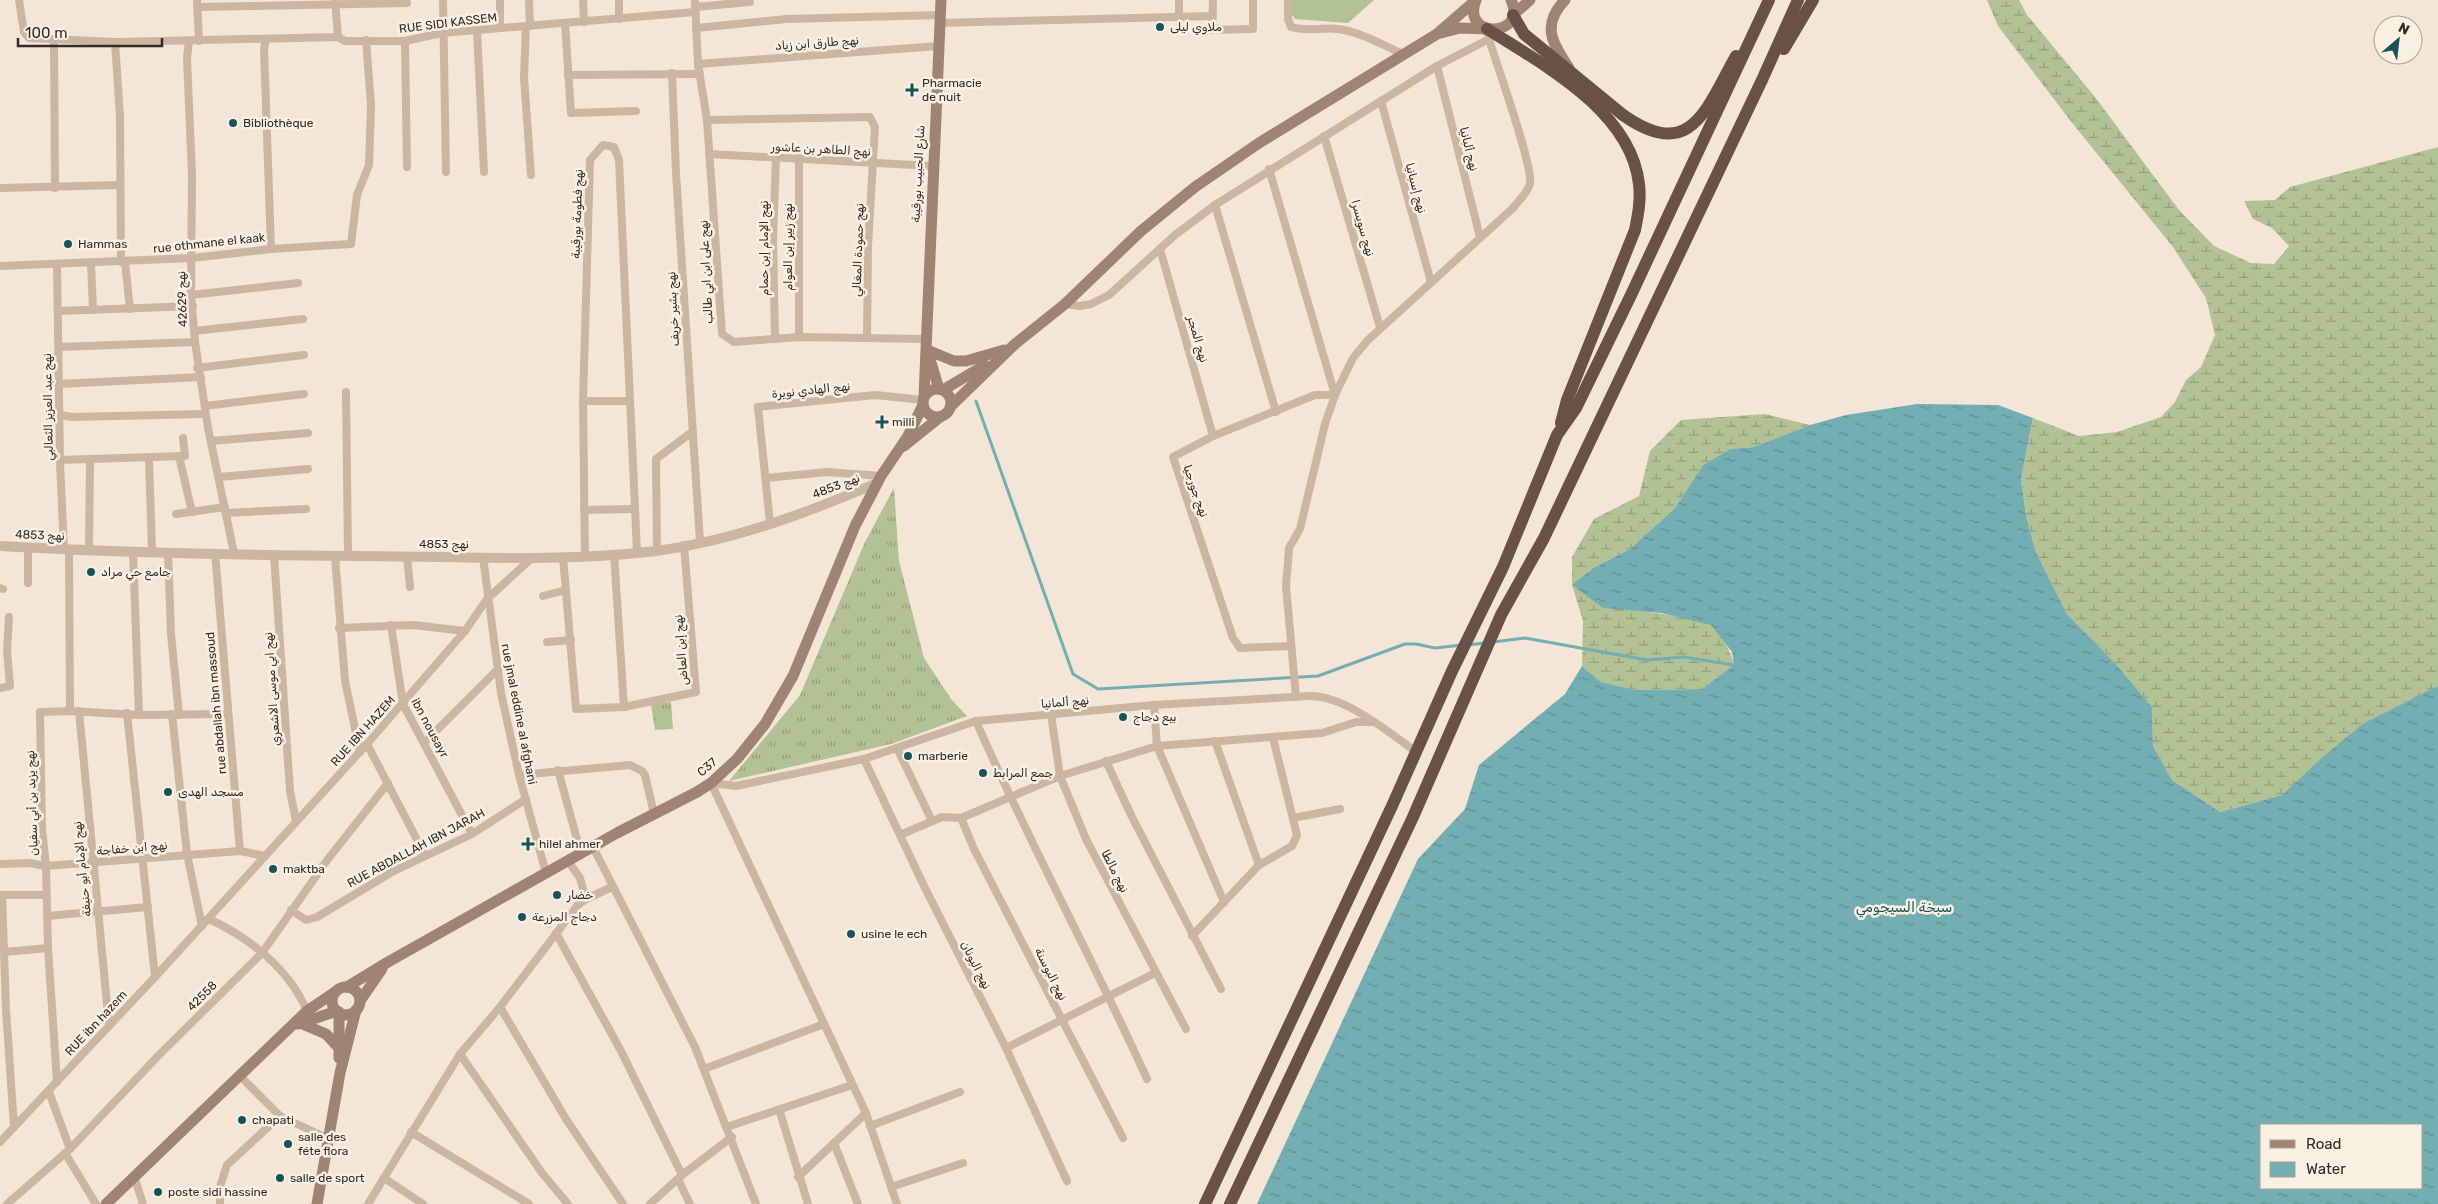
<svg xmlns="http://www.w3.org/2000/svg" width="2438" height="1204" viewBox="0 0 2438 1204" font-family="Rubik,'Noto Naskh Arabic',sans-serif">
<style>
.grass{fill:url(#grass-tufts)}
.wetland{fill:url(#wetland-marsh)}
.park{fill:#b2c295}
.water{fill:url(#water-ripples);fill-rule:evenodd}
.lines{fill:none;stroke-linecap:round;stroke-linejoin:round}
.stream{stroke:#73aeb2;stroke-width:3}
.minor{stroke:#cbb6a1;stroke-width:8}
.tertiary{stroke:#cbb6a1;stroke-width:10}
.secondary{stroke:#9f8473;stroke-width:11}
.trunk{stroke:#685248;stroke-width:12}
.poi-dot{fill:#175359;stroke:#faf0e2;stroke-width:2}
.labels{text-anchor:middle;stroke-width:5;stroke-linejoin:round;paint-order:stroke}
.street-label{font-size:12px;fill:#352a25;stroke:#faf0e2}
.poi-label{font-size:12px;fill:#352a25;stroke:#faf0e2;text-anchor:start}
.water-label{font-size:14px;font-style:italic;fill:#175359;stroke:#faf0e2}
</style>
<defs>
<pattern id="grass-tufts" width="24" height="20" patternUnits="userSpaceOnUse" patternTransform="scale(1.25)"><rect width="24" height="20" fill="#b2c295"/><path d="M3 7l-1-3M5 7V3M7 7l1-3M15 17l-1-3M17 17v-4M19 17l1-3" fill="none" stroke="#929e79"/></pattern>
<pattern id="wetland-marsh" width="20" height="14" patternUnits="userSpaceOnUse" patternTransform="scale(1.25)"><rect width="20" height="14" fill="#b2c295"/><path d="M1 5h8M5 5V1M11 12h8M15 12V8" fill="none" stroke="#929e79"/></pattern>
<pattern id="water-ripples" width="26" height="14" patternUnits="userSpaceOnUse" patternTransform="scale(1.25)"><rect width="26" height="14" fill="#73aeb2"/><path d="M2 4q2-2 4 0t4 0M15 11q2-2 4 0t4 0" fill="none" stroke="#5f8e91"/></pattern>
</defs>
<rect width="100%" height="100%" fill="#f3e6d6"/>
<g class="grass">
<polygon points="894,488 899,561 924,658 951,699 967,716 891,744 729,781 800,695 865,542"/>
<polygon points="671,702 673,729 655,730 651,704"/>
</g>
<g class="wetland">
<polygon points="1987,0 2019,0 2027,15 2095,97 2179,210 2214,246 2251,263 2274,264 2289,246 2272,228 2253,219 2244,201 2275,200 2290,187 2438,147 2438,686 2320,759 2282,795 2220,812 2172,780 2153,746 2152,707 2116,664 2067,614 2035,550 2026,515 2021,479 2033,418 2079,436 2117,432 2161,417 2175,402 2186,380 2201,367 2215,335 2206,298 2173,247 2073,124 1998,26"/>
<path d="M1765,414L1810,425L1754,447L1730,449L1703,465L1675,508L1630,549L1595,567L1633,610C1650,612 1697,618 1711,625C1721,631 1732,654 1734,665L1702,689L1636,690L1601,682L1582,666L1583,621L1572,585V557L1594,519L1639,496L1650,451L1681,420Z"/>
</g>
<polygon class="park" points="1292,0 1374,0 1348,23 1295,19 1291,13"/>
<path class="water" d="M1917,404L1998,405L2033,418L2021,479L2026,515L2035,550L2067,614L2116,664L2152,707L2153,746L2172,780L2220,812L2282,795L2320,759L2364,723L2438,686V1204H1257L1418,859L1465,809L1479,765L1565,694L1582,666L1601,682L1636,690L1702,689L1734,665L1732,652L1711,625L1661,613L1603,608L1572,585L1595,567L1630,549L1675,508L1703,465L1730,449L1754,447L1810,425L1846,415ZM2262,1125H2422V1188H2262Z"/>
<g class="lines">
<g class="stream">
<polyline points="976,401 1073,674 1098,689 1318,676 1405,644 1416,644 1435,648 1462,645"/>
<polyline points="1493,642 1525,638 1647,660 1684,657 1734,665"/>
<polyline points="1468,645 1484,643"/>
</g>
<g class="minor">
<polyline points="19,0 24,32 29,38 115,42 338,37 345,41 405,41 442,33 695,12"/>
<polyline points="197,0 199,41"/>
<polyline points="335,0 338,37"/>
<polyline points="443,0 446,172"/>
<polyline points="500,0 500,28"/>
<polyline points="529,0 530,26"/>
<polyline points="583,0 584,22"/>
<polyline points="619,0 619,19"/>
<polyline points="695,0 698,64 707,120 722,334 734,342 799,337 927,339"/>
<polyline points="1213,0 1212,30 1253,29 1253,0"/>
<path d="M1288,0V19L1291,27C1307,32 1322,27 1338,29C1361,32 1383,45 1403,54"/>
<polyline points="198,7 407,3"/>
<polyline points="695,7 750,2"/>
<polyline points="1179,18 1179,0"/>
<polyline points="565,23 571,113 636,111"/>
<polyline points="939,23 1213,16"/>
<polyline points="526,26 524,77 531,175"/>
<polyline points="696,28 786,19 940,15"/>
<polyline points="477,30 484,172"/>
<polyline points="54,40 55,188"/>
<polyline points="189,41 187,58 192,175 191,295 195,342 208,428 234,553"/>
<polyline points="405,41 407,167"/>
<polyline points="115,42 120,117 121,262"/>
<polyline points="698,64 938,46"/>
<polyline points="1437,66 1480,237"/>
<polyline points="672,73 676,173 700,542"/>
<polyline points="568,75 700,74"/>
<polyline points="1381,101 1431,282"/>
<polyline points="707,120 870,117 875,127 868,246 867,338"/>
<polyline points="1324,136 1380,327"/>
<polyline points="709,154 932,166"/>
<polyline points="1269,169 1335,395 1315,395 1213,436 1173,457 1233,638 1240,648 1291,646"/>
<polyline points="0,188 120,185"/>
<polyline points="1215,205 1276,412"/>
<polyline points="271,249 351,244 357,195 369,165 371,105 366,40"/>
<polyline points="1160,249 1213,436"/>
<polyline points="125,262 130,309"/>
<polyline points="91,263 93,310"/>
<polyline points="57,264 60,462 64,549"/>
<polyline points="0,266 192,258 271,249 264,49 266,39"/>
<polyline points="191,295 298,283"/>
<polyline points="1065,304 1080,306 1091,304 1109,295 1175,235 1215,205 1437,66 1489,39"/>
<polyline points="58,311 193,306"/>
<polyline points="194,331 303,319"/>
<polyline points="799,337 799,158"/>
<polyline points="775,339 773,239 776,157"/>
<polyline points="59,347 195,342"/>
<polyline points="197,368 304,355"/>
<polyline points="59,384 201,377"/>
<polyline points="346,392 348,555"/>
<polyline points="583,401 629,401"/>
<polyline points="205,406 304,394"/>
<polyline points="60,415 72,417 205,414"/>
<polyline points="211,441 308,433"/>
<polyline points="179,456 192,512"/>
<polyline points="149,458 152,551"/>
<polyline points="60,460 185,456 183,438"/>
<polyline points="219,477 308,469"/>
<polyline points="766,478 827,472 881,476"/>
<polyline points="584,510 634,509"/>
<polyline points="226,513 306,509"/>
<polyline points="176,514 225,507"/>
<polyline points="770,523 758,407 875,395 923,400"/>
<polyline points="28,548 28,583"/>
<polyline points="69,549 70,711"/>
<polyline points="89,549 90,460"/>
<polyline points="657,550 656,459 692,432"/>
<polyline points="133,552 139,715"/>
<polyline points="168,552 171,634 179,715"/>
<polyline points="215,553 240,851"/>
<polyline points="614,554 624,707"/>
<polyline points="274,555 290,791 296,821"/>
<polyline points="335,556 345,681 360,752"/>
<polyline points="407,556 410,587"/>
<polyline points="483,557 501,693 519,775 546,873"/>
<polyline points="563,557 576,709 624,707 696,692 684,545"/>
<polyline points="585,557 583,401 590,160 603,145 614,147 619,160 637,552"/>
<polyline points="0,588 3,589"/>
<polyline points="543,596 566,590"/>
<polyline points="391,625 403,704 472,834"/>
<polyline points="339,628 413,625 465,631"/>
<polyline points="547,642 571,640"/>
<polyline points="0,688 10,686 7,651 9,617"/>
<path d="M1296,697L1286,586L1289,548L1300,529L1325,424L1335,395L1353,358L1368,340L1513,208C1519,200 1528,193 1530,183C1533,165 1496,63 1489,39L1487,29"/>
<polyline points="1154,705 1157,746 1224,902"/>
<polyline points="79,711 109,1025"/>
<polyline points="127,713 155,977"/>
<polyline points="172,714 187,854 202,926"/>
<polyline points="1051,714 1060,776 1086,839 1186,1029"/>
<path d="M976,721C1029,843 1093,959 1147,1079"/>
<polyline points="1215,741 1259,865"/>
<polyline points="425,742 498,669"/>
<polyline points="367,744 425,855"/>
<polyline points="897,748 932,821"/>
<polyline points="864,759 924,886 1006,1048 1067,1181"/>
<polyline points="1106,761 1132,817 1221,989"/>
<polyline points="558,770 581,854"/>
<polyline points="519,775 630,765 642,771 645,775 654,814"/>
<path d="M711,783L736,786L864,759L976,721L1154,705L1309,696C1344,695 1387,731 1415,751"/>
<polyline points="711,783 866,1113 897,1204"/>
<polyline points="961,818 974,849 1123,1138"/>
<polyline points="1293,818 1340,809"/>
<polyline points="900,835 942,817 961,818 1060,776 1157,746 1322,733 1356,722 1374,722"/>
<polyline points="593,847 695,1047 756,1204"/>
<polyline points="568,861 580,878 586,899"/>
<polyline points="0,864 29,863 46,866 240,851 265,856"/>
<polyline points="0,895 46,895"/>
<polyline points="2,895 6,1009 14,1127"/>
<polyline points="291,910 306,920 317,917 392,872 472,834 526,799"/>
<polyline points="47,916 148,907"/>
<path d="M209,919C250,938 289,969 307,1011"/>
<polyline points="556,933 621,1051 682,1175"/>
<polyline points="1192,936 1259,865 1292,846 1297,835 1273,738"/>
<polyline points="4,952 48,948"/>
<polyline points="500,1007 566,1119 623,1204"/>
<polyline points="1006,1048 1155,973"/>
<polyline points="460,1054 542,1173 568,1204"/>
<polyline points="704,1069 824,1024"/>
<polyline points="241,1077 280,1116 329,1139"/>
<polyline points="57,1082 48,948 46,866 42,829 40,712 70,711 139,715 228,714"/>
<polyline points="49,1092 70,1149"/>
<polyline points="779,1109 808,1204"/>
<polyline points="870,1126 960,1092"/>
<polyline points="727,1127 852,1085"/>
<polyline points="411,1132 529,1204"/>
<polyline points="0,1142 155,977 367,744 465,631 487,599 533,557"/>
<polyline points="834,1143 858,1204"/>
<polyline points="65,1153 96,1204"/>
<polyline points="134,1176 143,1204"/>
<polyline points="798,1177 866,1113"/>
<polyline points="384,1178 423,1204"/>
<polyline points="678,1179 690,1204"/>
<polyline points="891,1187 963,1163"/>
<polyline points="7,1204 70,1149 157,1057 262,953 328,859 388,783"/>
<polyline points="220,1204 220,1187 227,1165 280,1116"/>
<polyline points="368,1204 460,1054 500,1007 578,905 586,899 612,887"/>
<polyline points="650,1204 682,1175 732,1137"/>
</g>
<path class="tertiary" d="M0,546C119,553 238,555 357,556C456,556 557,563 656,551C732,541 807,513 877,483"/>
<g class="secondary">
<path d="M1476,0C1460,40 1529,37 1511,0"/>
<path d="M1565,0C1541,25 1552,43 1569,68"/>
<polyline points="1513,15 1530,0"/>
<polyline points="1441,33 1460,28 1487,29"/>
<polyline points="927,350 954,361 966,361 1004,350"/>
<polyline points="930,359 939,389"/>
<circle cx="937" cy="403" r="14"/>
<polyline points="943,390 985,365"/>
<polyline points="924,397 941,0"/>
<polyline points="951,406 1015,344 1065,304 1141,231 1195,187 1259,143 1437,34 1476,0"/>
<polyline points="904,446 940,417"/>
<polyline points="347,987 388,962 617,833 697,792 711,783 737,759 765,724 793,676 855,526 881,476 908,436 923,405"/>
<circle cx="346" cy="1001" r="14"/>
<polyline points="360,1001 382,969"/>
<polyline points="300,1023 326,1034 339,1048"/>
<polyline points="298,1024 337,1011"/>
<polyline points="339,1058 339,1012"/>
<polyline points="106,1204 307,1011 335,992"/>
<polyline points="317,1204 340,1073 356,1010"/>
</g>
<g class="trunk">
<path d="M1513,15L1524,34L1623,115C1691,163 1706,109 1736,56"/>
<path d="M1487,29C1544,65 1631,111 1639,184C1641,200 1638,215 1635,230L1567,400L1561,423"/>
<polyline points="1784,49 1813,0"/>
<polyline points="1205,1204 1392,806 1452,671 1503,567 1557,435 1576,408 1631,295 1769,0"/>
<polyline points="1230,1204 1413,817 1501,615 1544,538 1762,80 1798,0"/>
</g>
</g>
<g class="poi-dot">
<circle cx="1160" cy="27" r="5"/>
<path d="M909.5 82.5h5v5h5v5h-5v5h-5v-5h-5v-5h5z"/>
<circle cx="233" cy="123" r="5"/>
<circle cx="68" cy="244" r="5"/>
<path d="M879.5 414.5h5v5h5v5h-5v5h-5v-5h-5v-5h5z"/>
<circle cx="91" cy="572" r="5"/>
<circle cx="1123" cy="717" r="5"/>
<circle cx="908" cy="756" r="5"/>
<circle cx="983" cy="773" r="5"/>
<circle cx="168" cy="792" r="5"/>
<path d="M525.5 836.5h5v5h5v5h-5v5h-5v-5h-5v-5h5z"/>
<circle cx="273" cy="869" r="5"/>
<circle cx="557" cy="895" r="5"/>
<circle cx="522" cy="917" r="5"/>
<circle cx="851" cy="934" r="5"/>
<circle cx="242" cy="1120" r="5"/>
<circle cx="288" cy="1144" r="5"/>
<circle cx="280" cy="1178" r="5"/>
<circle cx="158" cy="1192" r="5"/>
</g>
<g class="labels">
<g class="street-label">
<text transform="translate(448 23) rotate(-7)" y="4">RUE SIDI KASSEM</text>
<text transform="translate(817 43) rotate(-4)" y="4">نهج طارق ابن زياد</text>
<text transform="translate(821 149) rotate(3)" y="4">نهج الطاهر بن عاشور</text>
<text transform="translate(1469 149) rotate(76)" y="4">نهج ألبانيا</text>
<text transform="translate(918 174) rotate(-87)" y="4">شارع الحبيب بورقيبة</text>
<text transform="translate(1416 188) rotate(75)" y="4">نهج إسبانيا</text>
<text transform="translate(577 214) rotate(-88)" y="4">نهج فطومة بورقيبة</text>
<text transform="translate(1363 228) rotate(74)" y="4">نهج سويسرا</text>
<text transform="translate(209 243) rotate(-6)" y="4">rue othmane el kaak</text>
<text transform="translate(788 247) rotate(-90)" y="4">نهج زبير إبن العوام</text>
<text transform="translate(764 248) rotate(-90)" y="4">نهج الإمام إبن حمام</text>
<text transform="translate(858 250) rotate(-88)" y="4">نهج حمودة المغالي</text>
<text transform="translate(706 272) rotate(-93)" y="4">نهج على ابن ابي طالب</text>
<text transform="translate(182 299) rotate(-92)" y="4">نهج 42629</text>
<text transform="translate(673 309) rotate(-93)" y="4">نهج بشير خريف</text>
<text transform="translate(1198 339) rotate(74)" y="4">نهج المجر</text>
<text transform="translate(811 390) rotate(-6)" y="4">نهج الهادي نويرة</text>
<text transform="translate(48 407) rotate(-91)" y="4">نهج عبد العزيز الثعالبي</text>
<text transform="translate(836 486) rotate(-21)" y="4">نهج 4853</text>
<text transform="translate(1196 491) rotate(71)" y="4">نهج جورجيا</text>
<text transform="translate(40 535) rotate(2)" y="4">نهج 4853</text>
<text x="444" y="548">نهج 4853</text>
<text transform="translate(681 650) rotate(-95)" y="4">نهج إبن العاض</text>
<text transform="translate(272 689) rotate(-94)" y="4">نهج ابي موسى الاشعري</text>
<text transform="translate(1065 702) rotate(-5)" y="4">نهج ألمانيا</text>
<text transform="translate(216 703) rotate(-95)" y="4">rue abdallah ibn massoud</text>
<text transform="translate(519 714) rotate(79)" y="4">rue jmal eddine al afghani</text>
<text transform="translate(430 728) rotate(62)" y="4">ibn nousayr</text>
<text transform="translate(363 731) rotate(-48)" y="4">RUE IBN HAZEM</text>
<text transform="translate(707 767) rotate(-40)" y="4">C37</text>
<text transform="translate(32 803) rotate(-92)" y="4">نهج يزيد بن أبي سفيان</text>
<text transform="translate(132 848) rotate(-5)" y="4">نهج ابن خفاجة</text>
<text transform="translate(416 848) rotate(-28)" y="4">RUE ABDALLAH IBN JARAH</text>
<text transform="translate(82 869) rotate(-96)" y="4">نهج الإمام أبو حنيفة</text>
<text transform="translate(1115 871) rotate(63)" y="4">نهج مالطا</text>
<text transform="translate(976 965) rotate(63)" y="4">نهج اليونان</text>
<text transform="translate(1051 974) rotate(63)" y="4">نهج البوسنة</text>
<text transform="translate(202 996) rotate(-45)" y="4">42558</text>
<text transform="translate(96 1023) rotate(-47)" y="4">RUE ibn hazem</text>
</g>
<g class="poi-label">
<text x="1170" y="31">ملاوي ليلى</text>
<text x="922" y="87">Pharmacie<tspan x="922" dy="14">de nuit</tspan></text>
<text x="243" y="127">Bibliothèque</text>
<text x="78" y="248">Hammas</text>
<text x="892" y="426">milli</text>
<text x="101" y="576">جامع حي مراد</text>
<text x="1133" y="721">بيع دجاج</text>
<text x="918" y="760">marberie</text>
<text x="993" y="777">جمع المرابط</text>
<text x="178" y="796">مسجد الهدى</text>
<text x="539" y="848">hilel ahmer</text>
<text x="283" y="873">maktba</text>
<text x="567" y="899">خضار</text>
<text x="532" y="921">دجاج المزرعة</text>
<text x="861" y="938">usine le ech</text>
<text x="252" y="1124">chapati</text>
<text x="298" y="1141">salle des<tspan x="298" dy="14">féte flora</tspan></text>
<text x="290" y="1182">salle de sport</text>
<text x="168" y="1196">poste sidi hassine</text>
</g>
<g class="water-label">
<text x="1904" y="912">سبخة السيجومي</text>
</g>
</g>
<rect x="2260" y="1124" width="162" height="65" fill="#faf0e2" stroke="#aba196"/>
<rect x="2270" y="1140" width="25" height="8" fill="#9f8473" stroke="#aba196"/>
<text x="2306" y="1149" font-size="15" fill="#352a25">Road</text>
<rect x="2270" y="1162" width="25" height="15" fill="url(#water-ripples)" stroke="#aba196"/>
<text x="2306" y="1174" font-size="15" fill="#352a25">Water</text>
<g transform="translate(2398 40) rotate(28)"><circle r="24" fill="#faf0e2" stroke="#aba196"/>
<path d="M0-4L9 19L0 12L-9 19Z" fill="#175359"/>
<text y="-8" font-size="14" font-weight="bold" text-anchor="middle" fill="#352a25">N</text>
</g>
<path d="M18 38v8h144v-8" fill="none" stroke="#352a25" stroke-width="2.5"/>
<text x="25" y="38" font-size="15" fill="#352a25" stroke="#faf0e2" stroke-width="4" paint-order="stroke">100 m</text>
</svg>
